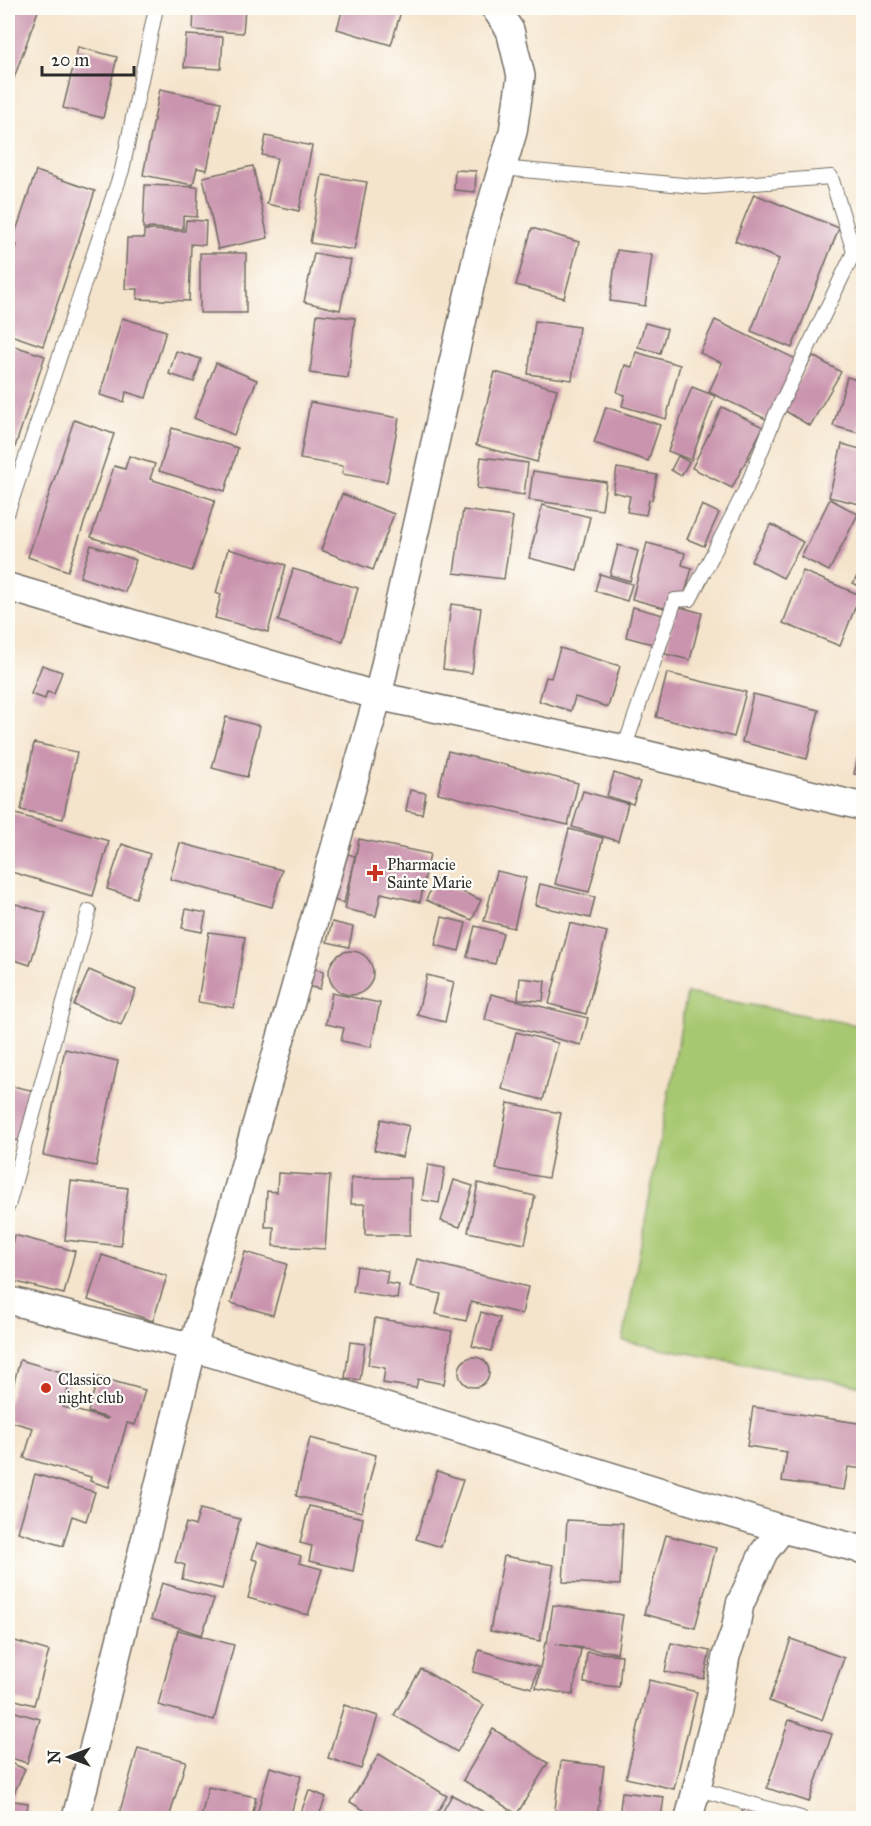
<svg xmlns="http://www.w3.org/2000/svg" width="871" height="1826" viewBox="0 0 871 1826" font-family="'IM FELL Great Primer',serif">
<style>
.green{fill:#a7c871;stroke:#697a4e;stroke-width:1.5}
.building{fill:#ca94ae}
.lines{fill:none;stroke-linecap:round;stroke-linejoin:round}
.lane-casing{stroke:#726c63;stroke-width:16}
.street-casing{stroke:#726c63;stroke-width:30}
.lane{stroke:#fff;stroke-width:14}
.street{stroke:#fff;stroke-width:27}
.poi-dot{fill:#c8321e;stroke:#fdfcf7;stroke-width:2}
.labels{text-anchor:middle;stroke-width:4.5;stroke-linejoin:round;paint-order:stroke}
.poi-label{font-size:16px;fill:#2b2b2b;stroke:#fdfcf7;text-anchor:start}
</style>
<rect width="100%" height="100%" fill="#fdfcf7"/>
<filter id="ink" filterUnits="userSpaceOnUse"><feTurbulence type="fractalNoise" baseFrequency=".0167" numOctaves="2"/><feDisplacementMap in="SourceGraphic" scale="12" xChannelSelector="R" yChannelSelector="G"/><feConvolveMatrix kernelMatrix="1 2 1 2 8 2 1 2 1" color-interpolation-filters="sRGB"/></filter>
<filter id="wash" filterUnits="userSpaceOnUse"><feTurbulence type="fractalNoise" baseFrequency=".008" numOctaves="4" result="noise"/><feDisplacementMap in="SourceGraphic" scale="24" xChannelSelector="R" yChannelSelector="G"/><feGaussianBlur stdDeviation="1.35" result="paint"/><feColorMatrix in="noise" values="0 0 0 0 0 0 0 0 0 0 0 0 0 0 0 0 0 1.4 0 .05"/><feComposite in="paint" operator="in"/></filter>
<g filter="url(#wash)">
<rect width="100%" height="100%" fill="#f5e4cc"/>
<polygon class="green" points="687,993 863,1026 863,1386 623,1341"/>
<g id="blocks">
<g class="building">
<polygon points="8,8 39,8 13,81 8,79"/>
<polygon points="194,8 245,8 243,33 193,30"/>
<polygon points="343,8 402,8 391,45 337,29"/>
<polygon points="186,35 223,37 221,69 184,67"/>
<polygon points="78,47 117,57 103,118 63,108"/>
<polygon points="160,89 221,102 207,170 197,168 193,185 143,175"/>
<polygon points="266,136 312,146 299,211 267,204 277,158 262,155"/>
<polygon points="253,166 268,238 218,249 203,177"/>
<polygon points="455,170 476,171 475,192 454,190"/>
<polygon points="36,171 95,191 43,346 8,334 8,273 17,245 12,243"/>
<polygon points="322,175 367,182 354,250 310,243"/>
<polygon points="145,185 198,187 197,217 183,216 183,229 143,228"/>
<polygon points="754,194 839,228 792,348 751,331 779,259 735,241"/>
<polygon points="186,220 206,221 205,245 191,244 189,301 137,299 138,289 125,289 127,238 144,238 144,230 185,231"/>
<polygon points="532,228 579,242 564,298 516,285"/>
<polygon points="617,250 652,255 645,306 610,301"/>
<rect x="200" y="253" width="46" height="60"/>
<polygon points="314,253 351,260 340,310 304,302"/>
<polygon points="317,314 355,318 348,378 310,373"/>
<polygon points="122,318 166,331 146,398 126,392 124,402 100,395"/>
<polygon points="715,320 798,360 770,421 709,392 722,363 700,353"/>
<polygon points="535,321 579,327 572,380 528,374"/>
<polygon points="645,323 667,329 660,353 638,347"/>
<polygon points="8,344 45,356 15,447 8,445"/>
<polygon points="176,351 201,359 194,382 169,374"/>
<polygon points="636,352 680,365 666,419 622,406 625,395 617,392 625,365 632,367"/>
<polygon points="813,356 841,372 810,426 782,409"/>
<polygon points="216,363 257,380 234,435 194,418"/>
<polygon points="495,372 557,389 537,462 476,445"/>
<polygon points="847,377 864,382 864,426 861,426 859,433 833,426"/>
<polygon points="692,387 715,396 691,460 668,451"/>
<polygon points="310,402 399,418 387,482 342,474 343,466 300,459"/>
<polygon points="606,407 660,425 648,461 594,443"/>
<polygon points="722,407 763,427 732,488 692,468"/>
<polygon points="74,420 114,434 68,571 28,557"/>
<polygon points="172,428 238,448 225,491 159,471"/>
<polygon points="842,444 864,450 864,505 829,497"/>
<polygon points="129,456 155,464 150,479 215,500 192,571 91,537 114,466 125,469"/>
<polygon points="678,456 689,462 681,476 671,470"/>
<polygon points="481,457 528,463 524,495 477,488"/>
<polygon points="617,468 657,475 652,500 649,500 646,515 627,512 630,496 613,492"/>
<polygon points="533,471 606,482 602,510 529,500"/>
<polygon points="342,494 394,514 373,570 321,550"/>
<polygon points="830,499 858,514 829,571 801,557"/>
<polygon points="542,505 590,517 577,570 529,558"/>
<polygon points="702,505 719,513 704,546 687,539"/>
<polygon points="463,510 513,517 504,579 454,573"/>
<polygon points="771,524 803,542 783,578 751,561"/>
<polygon points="647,543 685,553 682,565 692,568 684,597 672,594 668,609 632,599"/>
<polygon points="91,545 136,560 125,592 80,577"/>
<polygon points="618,545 638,551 630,581 610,575"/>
<polygon points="228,549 286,565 268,632 215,618 221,595 216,593"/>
<polygon points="864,565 864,589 853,583"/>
<polygon points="293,569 358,588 343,641 278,621"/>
<polygon points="803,571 860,595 840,646 783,623"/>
<polygon points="600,574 632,584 627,601 595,591"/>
<polygon points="451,604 481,608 472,673 443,669"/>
<polygon points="676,606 702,613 690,660 665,654"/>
<polygon points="633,607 663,615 656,645 626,637"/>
<polygon points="560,648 620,666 608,707 575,697 571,711 539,701 546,677 551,678"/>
<polygon points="42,665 62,672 54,694 47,692 45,699 31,694"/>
<polygon points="667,673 746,692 734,737 656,717"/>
<polygon points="753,694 819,710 807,759 742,742"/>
<polygon points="226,717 260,726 247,777 212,768"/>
<polygon points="863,735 864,735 864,776 854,774"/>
<polygon points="34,743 77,752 63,819 21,810"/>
<polygon points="448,751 578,783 568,825 438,793"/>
<polygon points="614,773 640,782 633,804 607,796"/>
<polygon points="410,790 426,793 422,814 406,811"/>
<polygon points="583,791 628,804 618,841 572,827"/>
<polygon points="9,812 109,841 93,896 8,871 8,818"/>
<polygon points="569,829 603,838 589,892 555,884"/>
<polygon points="359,839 430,854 420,902 381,893 376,916 345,909"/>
<polygon points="180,843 282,870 272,907 170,879"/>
<polygon points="122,844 150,854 136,898 107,889"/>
<polygon points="340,852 355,856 344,903 329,899"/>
<polygon points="497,871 526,878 514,928 484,921"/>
<polygon points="435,880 481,900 472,920 426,900"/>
<polygon points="540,884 595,897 590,918 535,905"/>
<polygon points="16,904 46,913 30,965 8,958 8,932"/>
<polygon points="186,909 206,913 202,932 182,928"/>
<polygon points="442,917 466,923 459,951 435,945"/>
<polygon points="332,922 353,927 349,947 327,942"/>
<polygon points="570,923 607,932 586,1014 549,1004"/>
<polygon points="475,926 503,933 495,964 467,957"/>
<polygon points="209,932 245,937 234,1008 198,1002"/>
<circle cx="351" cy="973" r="22"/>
<polygon points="306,967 324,971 320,989 302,985"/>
<polygon points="89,970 136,990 121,1025 74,1005"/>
<polygon points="427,975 454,982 445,1022 417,1015"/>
<polygon points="520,978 545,981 543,1001 518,999"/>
<polygon points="332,993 380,1003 371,1047 341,1041 344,1028 326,1024"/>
<polygon points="491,994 588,1018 581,1045 485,1020"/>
<polygon points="516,1032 558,1043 543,1100 502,1089"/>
<polygon points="65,1049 118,1061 96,1166 43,1155"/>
<polygon points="8,1085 35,1091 26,1142 8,1139"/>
<polygon points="508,1103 561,1113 548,1178 496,1169"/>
<polygon points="381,1119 409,1126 402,1157 374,1150"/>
<polygon points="428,1165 445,1168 439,1203 422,1200"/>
<polygon points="278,1173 330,1176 325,1249 273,1246 274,1227 265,1227 267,1191 277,1192"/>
<polygon points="351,1178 411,1178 410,1235 365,1235 365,1204 351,1204"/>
<polygon points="454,1180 473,1186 460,1227 441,1221"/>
<polygon points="71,1181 128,1188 121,1246 65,1240"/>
<polygon points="478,1183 535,1196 525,1244 468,1232"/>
<polygon points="14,1235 75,1251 64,1294 8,1280 8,1261"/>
<polygon points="245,1252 287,1264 273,1315 231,1303"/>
<polygon points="102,1255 167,1276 153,1321 88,1300"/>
<polygon points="417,1259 528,1287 522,1314 471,1302 466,1321 436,1314 441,1294 410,1287"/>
<polygon points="357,1266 388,1271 386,1283 399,1285 397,1299 353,1292"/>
<polygon points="481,1312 500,1318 491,1351 472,1346"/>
<polygon points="375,1318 452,1331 444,1384 418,1379 416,1388 383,1383 385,1368 368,1365"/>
<polygon points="350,1342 365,1344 360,1380 345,1378"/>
<circle cx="474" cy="1372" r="15"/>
<polygon points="20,1360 72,1375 63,1407 107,1419 108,1418 88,1412 98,1377 145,1390 135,1425 127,1423 109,1487 90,1481 91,1477 24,1458 33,1428 8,1421 8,1404"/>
<polygon points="753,1407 864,1424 864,1469 848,1467 844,1490 782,1481 787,1452 747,1446"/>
<polygon points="310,1438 376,1455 362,1512 296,1496"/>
<polygon points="437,1471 463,1480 441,1547 416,1539"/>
<polygon points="35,1474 95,1492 86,1521 72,1516 63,1546 18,1532"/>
<polygon points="309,1506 363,1518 353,1571 309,1561 312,1546 300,1543"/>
<polygon points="200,1509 240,1519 222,1589 182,1579 185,1565 175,1562 186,1523 195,1526"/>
<polygon points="567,1520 623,1523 620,1585 563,1582"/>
<polygon points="666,1535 716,1548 695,1628 644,1614"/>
<polygon points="257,1543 301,1556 299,1563 322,1569 308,1615 248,1598 258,1561 252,1559"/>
<polygon points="504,1556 554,1565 540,1641 490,1631"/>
<polygon points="162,1583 214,1599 202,1635 151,1619"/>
<polygon points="553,1605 623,1615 617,1653 556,1644 581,1649 573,1695 536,1688 545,1643 547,1643"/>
<polygon points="178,1630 234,1645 214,1720 158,1705"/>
<polygon points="8,1639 49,1651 34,1705 8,1698"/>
<polygon points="791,1639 844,1658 822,1720 769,1701"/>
<polygon points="671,1643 710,1651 704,1679 665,1672"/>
<polygon points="479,1650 538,1667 532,1688 473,1672"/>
<polygon points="587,1652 622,1655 619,1687 584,1683"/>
<polygon points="421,1669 484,1705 457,1752 394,1715"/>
<polygon points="649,1680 697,1692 674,1789 626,1778"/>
<polygon points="344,1705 378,1716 361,1769 328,1758"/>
<polygon points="8,1710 40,1719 27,1763 8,1757"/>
<polygon points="789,1720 832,1734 809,1802 767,1788"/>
<polygon points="493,1729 548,1763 517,1814 463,1780"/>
<polygon points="138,1748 186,1761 169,1818 118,1818"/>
<polygon points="379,1754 447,1796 434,1818 377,1818 350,1802"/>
<polygon points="561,1761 604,1766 597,1818 554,1817"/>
<polygon points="8,1762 25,1769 11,1800 8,1798"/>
<polygon points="270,1767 301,1776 290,1818 256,1818"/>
<polygon points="208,1787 256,1797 252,1818 201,1818"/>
<polygon points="309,1790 326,1797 318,1818 299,1818"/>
<polygon points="622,1792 664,1797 661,1818 619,1818"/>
<polygon points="452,1795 495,1818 439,1818"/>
<polygon points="8,1800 28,1803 26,1818 8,1818"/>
<polygon points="744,1806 776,1815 775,1818 740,1818"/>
</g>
</g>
</g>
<g filter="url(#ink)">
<use href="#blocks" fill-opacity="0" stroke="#726c63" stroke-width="1.5"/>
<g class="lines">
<defs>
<g id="lane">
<polyline points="502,168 704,187 831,177 854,252 776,414 746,489 690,599 675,600 624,749"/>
<polyline points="8,511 122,170 156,8"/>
<polyline points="8,1206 89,911"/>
<polyline points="695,1788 801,1818"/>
</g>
<g id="street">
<polyline points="8,587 378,696 624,749 864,807"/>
<polyline points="8,1300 185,1345 782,1529 864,1550"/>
<polyline points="76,1818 193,1347 378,696 481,238 513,132 521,76 510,30 495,8"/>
<polyline points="689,1818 717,1709 726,1656 735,1631 740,1604 764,1552 782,1529"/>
</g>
</defs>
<use href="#lane" class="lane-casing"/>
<use href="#street" class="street-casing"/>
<use href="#lane" class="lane"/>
<use href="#street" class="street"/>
</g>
</g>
<g class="poi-dot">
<path d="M372 864h6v6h6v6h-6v6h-6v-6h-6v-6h6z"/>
<circle cx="46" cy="1388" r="6"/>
</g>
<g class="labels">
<g class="poi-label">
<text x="387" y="870">Pharmacie<tspan x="387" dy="18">Sainte Marie</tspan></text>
<text x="58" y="1385">Classico<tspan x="58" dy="18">night club</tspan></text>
</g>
</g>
<rect width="871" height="1826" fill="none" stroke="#fdfcf7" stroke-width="30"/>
<g transform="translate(69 1757) rotate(270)" stroke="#fdfcf7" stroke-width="4.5" paint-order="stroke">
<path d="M0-4.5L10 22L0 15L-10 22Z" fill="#2b2b2b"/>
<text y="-9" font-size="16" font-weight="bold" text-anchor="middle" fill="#2b2b2b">N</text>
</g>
<path d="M42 66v9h92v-9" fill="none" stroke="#2b2b2b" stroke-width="3"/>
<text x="51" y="66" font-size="18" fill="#2b2b2b" stroke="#fdfcf7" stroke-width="4.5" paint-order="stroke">20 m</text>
</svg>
